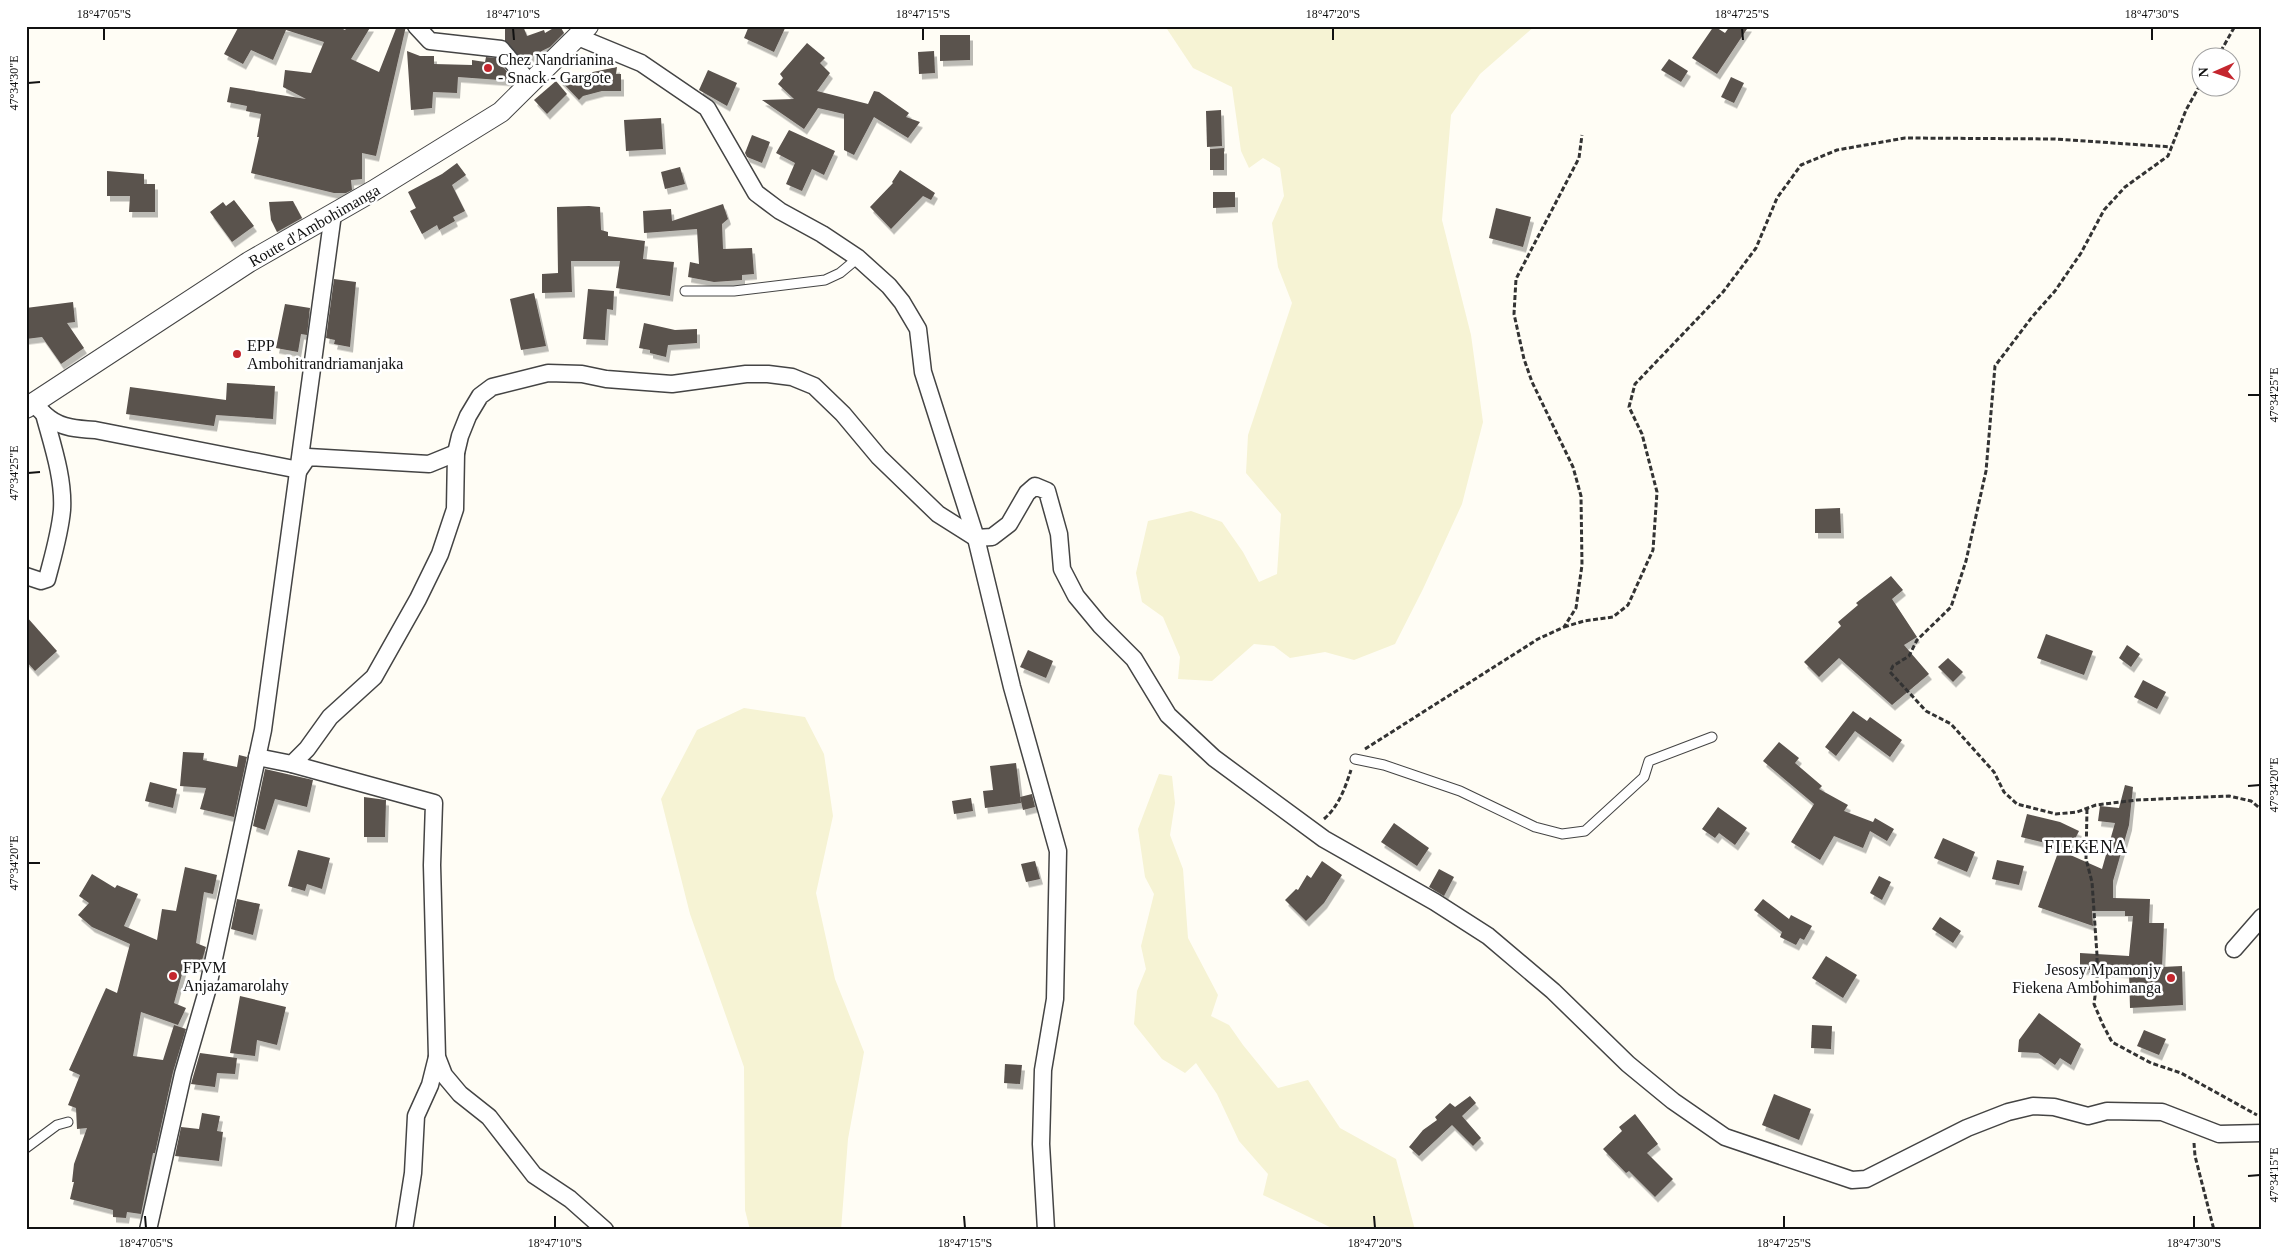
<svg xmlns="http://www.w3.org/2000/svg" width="2288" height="1256" viewBox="0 0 2288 1256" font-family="Georgia,serif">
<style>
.farmland{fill:#f6f3d4}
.building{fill:#5a524d;filter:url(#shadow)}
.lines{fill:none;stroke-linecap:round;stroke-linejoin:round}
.service-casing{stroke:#444;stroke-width:11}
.minor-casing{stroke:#444;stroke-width:19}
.tertiary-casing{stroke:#444;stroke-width:22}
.path{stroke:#333;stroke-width:3;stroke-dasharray:5 2.5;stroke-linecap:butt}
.service{stroke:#fff;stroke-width:9}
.minor{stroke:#fff;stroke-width:16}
.tertiary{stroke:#fff;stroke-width:20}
.ticks{fill:none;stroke:#111;stroke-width:2}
.poi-dot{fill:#c4262e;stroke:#fff;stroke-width:2}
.labels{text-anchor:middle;stroke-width:5;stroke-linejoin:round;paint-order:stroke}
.poi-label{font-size:16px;fill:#111;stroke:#fff;text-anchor:start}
.street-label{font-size:16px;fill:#111;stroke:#fff}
.neighbourhood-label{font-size:18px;letter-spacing:1px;fill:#111;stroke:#fff}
.neatline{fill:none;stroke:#111;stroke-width:2}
.ticks-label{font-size:12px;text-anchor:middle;fill:#111}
</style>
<defs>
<filter id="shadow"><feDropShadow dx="3" dy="5.5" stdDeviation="0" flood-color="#0004"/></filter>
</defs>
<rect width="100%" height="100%" fill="#fffdf5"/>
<g class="farmland">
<polygon points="1165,26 1535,26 1480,74 1451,115 1442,220 1471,335 1483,422 1462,504 1423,589 1395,644 1354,660 1325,652 1290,658 1274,646 1254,644 1212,681 1178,679 1180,657 1163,617 1142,602 1136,573 1148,521 1191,511 1222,522 1243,552 1259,582 1277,574 1281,514 1246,473 1248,435 1292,303 1278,267 1272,223 1284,196 1280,168 1263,158 1249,168 1241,151 1232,87 1193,68"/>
<polygon points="744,708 805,717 824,754 833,816 816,893 835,979 864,1052 848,1139 841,1230 750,1230 745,1210 744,1067 690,914 661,799 697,730"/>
<polygon points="1159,774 1172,776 1175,803 1170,835 1183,869 1188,938 1218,995 1211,1016 1229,1025 1243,1045 1278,1088 1308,1080 1340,1128 1396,1159 1415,1230 1336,1230 1263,1195 1268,1174 1239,1141 1217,1094 1196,1063 1185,1073 1162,1059 1134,1024 1137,991 1146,969 1141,946 1154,894 1145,877 1138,829"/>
</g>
<g class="building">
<polygon points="239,26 337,26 345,30 348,26 371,26 351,59 379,72 397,26 406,26 376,156 362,153 362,179 351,180 352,190 346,193 334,193 251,173 259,137 257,137 261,114 246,111 247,106 227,102 230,87 306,99 283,87 285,70 311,73 324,42 286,30 273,60 251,50 243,64 224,54"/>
<polygon points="505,26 523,26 527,36 544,30 545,33 557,26 560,26 564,33 550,47 523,60 505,41"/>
<polygon points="749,26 786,26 774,52 744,38"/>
<polygon points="1714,26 1725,33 1730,26 1749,26 1717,74 1692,58"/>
<polygon points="940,35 970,35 970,60 940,61"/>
<polygon points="807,43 825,58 820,63 830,73 817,91 868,104 874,91 879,92 909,113 906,117 920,122 908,138 874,117 854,155 844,150 844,114 818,108 804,129 762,100 794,99 778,84 783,78 780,74"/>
<polygon points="407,51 420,56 434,56 434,64 472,65 472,60 485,62 486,57 496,58 515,81 458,77 457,93 433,92 432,108 411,110"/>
<polygon points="934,51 935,73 919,74 918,52"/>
<polygon points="1669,59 1688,71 1681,82 1661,70"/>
<polygon points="617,67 616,74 621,74 621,91 602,91 583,96 579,100 559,79 584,74 586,79 588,73"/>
<polygon points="708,70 737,83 727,106 699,90"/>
<polygon points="1731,77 1744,83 1734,103 1721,97"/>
<polygon points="556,81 567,94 547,114 534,100"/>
<polygon points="1221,110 1222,146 1207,147 1206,111"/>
<polygon points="661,118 663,149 626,151 624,120"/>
<polygon points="789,130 835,151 824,175 812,169 802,191 786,184 795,163 776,153"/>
<polygon points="752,135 770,142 762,163 747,157 745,153"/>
<polygon points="1224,148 1224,170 1210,170 1210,149"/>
<polygon points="457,163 466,175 452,185 465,211 453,217 455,221 439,230 437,225 422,234 410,211 416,208 408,192 442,174"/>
<polygon points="680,167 685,184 665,189 661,172"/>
<polygon points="900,170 935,193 931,200 923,196 891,229 870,207 893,183 892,182"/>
<polygon points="107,171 144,174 144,184 155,184 155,212 129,212 130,196 107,196"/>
<polygon points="1213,192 1235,192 1235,207 1213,208"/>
<polygon points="234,200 254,226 232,242 210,212 223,202 226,206"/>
<polygon points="293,201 302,218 277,232 271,220 269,202"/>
<polygon points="723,204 728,219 722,224 723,249 752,248 754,274 742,275 742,280 714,282 688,277 690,262 699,264 697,229 644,233 643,211 671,209 672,221"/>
<polygon points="589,206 600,207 601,230 608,232 608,236 645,241 643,259 674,262 670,296 616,288 620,261 571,261 572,292 542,293 542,274 558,273 557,207"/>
<polygon points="1496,208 1531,217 1523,247 1489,238"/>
<polygon points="334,279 356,282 350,347 334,344 335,340 326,338"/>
<polygon points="588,289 614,291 613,310 607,309 605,340 583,339"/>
<polygon points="534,293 546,346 521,350 510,299"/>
<polygon points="73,302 75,322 67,323 84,348 61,364 42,337 26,339 26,308"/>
<polygon points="285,304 310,308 307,335 301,334 298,352 276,348"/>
<polygon points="644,323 675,330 697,329 697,343 668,345 666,357 650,353 650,350 639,348"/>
<polygon points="227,383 275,386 273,419 216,415 214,426 126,414 130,387 226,400"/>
<polygon points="1840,508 1841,533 1815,533 1815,509"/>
<polygon points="1891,576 1903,590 1892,599 1917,637 1904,645 1929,674 1892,705 1839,658 1819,677 1804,662 1841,626 1838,622 1858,605 1856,603"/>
<polygon points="26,616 57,651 35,671 26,661"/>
<polygon points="2046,634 2093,651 2084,675 2037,658"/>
<polygon points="2127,645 2140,654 2131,667 2119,658"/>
<polygon points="1028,650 1053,661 1046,678 1020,667"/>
<polygon points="1948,658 1963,672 1953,682 1938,667"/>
<polygon points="2143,680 2166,692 2157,709 2134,697"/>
<polygon points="1853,711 1867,721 1870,717 1902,740 1890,757 1855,731 1836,756 1825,747"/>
<polygon points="1779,742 1799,758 1795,763 1822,786 1819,789 1848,805 1844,811 1873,822 1875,818 1894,829 1887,841 1870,831 1863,848 1834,836 1820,860 1791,842 1814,804 1763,761"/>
<polygon points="183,752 204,753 203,760 237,767 239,755 247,757 234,817 200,809 206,788 180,786"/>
<polygon points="1016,763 1021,803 985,808 983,791 993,790 990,766"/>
<polygon points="265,769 313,780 307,807 275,799 265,830 253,826"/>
<polygon points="150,782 177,789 173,808 145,801"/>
<polygon points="2125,785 2133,787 2129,825 2113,881 2113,898 2150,899 2149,923 2164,923 2162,967 2182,966 2183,1005 2130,1008 2129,973 2080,969 2080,953 2129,956 2133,916 2125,916 2125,911 2092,911 2093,926 2038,907 2059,850 2102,869 2115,823 2098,821 2100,806 2119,808"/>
<polygon points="1032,794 1035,807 1023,810 1020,797"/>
<polygon points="364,797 386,800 385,837 364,837"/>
<polygon points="971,798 973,811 954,814 952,801"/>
<polygon points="1718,807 1747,828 1735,845 1719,833 1715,838 1702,829"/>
<polygon points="2027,814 2060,822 2079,831 2070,849 2021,837"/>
<polygon points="1394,823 1429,848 1417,866 1381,842"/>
<polygon points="1943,838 1975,852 1967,872 1934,858"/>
<polygon points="298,850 330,858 322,889 307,884 305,891 288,886"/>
<polygon points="1997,860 2024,866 2019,885 1992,879"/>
<polygon points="1035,861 1040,879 1026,882 1021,864"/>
<polygon points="1322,861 1342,875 1324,903 1306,921 1285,900 1296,889 1298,890 1307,875 1311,878"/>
<polygon points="185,867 217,875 213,894 204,892 196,943 206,947 200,967 185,963 174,1003 186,1008 178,1025 141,1012 133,1056 163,1060 174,1025 186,1029 173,1072 155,1153 153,1153 141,1214 127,1212 126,1218 113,1217 113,1210 70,1199 74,1182 72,1182 74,1164 87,1128 77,1129 76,1108 68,1105 80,1075 69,1070 106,988 117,993 130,944 92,927 78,915 89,903 79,896 92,874 115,888 117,885 138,894 124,926 157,940 162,909 176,911"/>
<polygon points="1439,869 1454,877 1444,896 1429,887"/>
<polygon points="1879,876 1891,882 1882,900 1870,893"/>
<polygon points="237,899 260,904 253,935 231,929"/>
<polygon points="1763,899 1789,919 1791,915 1812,926 1804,940 1800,938 1796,945 1780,937 1782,932 1754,910"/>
<polygon points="1940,917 1961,931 1953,943 1932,929"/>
<polygon points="1826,956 1857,975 1843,998 1812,978"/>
<polygon points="240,996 286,1007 277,1045 257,1040 255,1056 230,1053"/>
<polygon points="2039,1013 2081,1044 2071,1065 2060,1058 2055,1065 2038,1053 2018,1052 2019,1040"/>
<polygon points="1812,1025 1832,1026 1831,1049 1811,1048"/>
<polygon points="2144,1030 2166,1039 2159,1055 2137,1046"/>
<polygon points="200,1053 237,1058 235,1074 217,1073 215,1087 191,1084"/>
<polygon points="1005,1064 1022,1065 1020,1084 1004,1083"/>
<polygon points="1774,1094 1811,1109 1799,1140 1762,1125"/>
<polygon points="1470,1096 1476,1103 1462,1116 1481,1138 1473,1146 1452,1125 1419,1156 1409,1147 1423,1130 1437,1120 1435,1117 1450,1103 1455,1107"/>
<polygon points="202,1113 220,1116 217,1131 223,1132 219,1161 175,1156 181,1127 199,1129"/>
<polygon points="1635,1114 1658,1144 1647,1153 1673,1179 1655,1197 1629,1171 1626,1173 1603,1149 1622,1131 1619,1127"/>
</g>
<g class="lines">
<defs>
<g id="service">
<polyline points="685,291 734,291 825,280 840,273 858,258"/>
<polyline points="1355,759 1384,765 1460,791 1535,827 1562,834 1585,831 1644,777 1649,761 1712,737"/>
<polyline points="26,1148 57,1125 68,1122"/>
</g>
<g id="minor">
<polyline points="416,26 430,41 501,49 530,83"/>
<polyline points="578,37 641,63 707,108 756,193 780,211 822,234 858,258 889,286 902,302 918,329 923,372 976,538 1012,687 1058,851 1055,999 1043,1070 1041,1144 1046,1230"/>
<path d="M26,402C37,403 40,412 49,418C62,428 78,429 95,430L299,470L308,457L429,464L456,453"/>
<path d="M26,576L41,581L47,579C53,556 60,533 62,510C64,478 52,444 44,414"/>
<polyline points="257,757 292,764 307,749 330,717 374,677 418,599 440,554 455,509 456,453 460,436 468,416 480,396 492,387 548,373 582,374 606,379 672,384 746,374 768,374 792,377 814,386 843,414 879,457 938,514 976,538 992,537 1009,524 1027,493 1035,486 1047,491 1059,534 1062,569 1076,596 1100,625 1134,659 1168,715 1214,758 1324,839 1435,902 1488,936 1553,991 1628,1064 1673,1101 1725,1137 1852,1180 1866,1179 1967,1128 2008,1112 2033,1106 2054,1107 2088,1116 2107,1111 2162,1112 2219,1134 2262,1133"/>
<polyline points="292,764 434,803 432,865 437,1057 444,1075 460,1094 489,1117 534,1175 570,1199 605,1230"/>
<polyline points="2234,949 2262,917"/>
<polyline points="148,1230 183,1074 207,991 263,730 333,214"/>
<polyline points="404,1230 413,1173 416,1116 430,1085 437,1057"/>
</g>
<polyline id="tertiary" points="26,408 249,262 373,191 501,112 588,26"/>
</defs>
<use href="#service" class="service-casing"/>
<use href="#minor" class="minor-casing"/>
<use href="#tertiary" class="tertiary-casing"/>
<g class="path">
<polyline points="2217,58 2235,26"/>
<polyline points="2200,85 2186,110 2168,156 2125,187 2104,210 2081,253 2055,291 2032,317 1995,366 1986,471 1966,561 1951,607 1917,640 1909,656 1893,666 1890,672 1926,711 1951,724 1960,734 1994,772 2004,792 2017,804 2056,814 2077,812 2096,805 2137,800 2229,796 2251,801 2262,810"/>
<polyline points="1564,627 1584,621 1613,617 1628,605 1653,550 1657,492 1642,434 1629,407 1635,384 1723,292 1756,248 1777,198 1801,165 1837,150 1905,138 2055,139 2172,147"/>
<polyline points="1365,749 1538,639 1564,627 1576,608 1582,565 1581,496 1573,467 1532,382 1524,359 1514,314 1516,279 1579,158 1582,135"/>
<polyline points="2087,809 2086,859 2092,882 2097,955 2097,981 2094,1004 2103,1025 2112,1042 2151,1063 2181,1073 2257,1115"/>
<path d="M1324,819C1339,806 1345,788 1351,770"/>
<polyline points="2194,1143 2195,1156 2214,1230"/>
</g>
<use href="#service" class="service"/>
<use href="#minor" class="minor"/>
<use href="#tertiary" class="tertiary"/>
</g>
<path class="ticks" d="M104,28V40M513,28L514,40M923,28V40M1333,28V40M1742,28L1743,40M2152,28V40M28,83L40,82M2248,395H2260M28,473L40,472M2248,786L2260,785M28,863H40M2248,1176L2260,1175M145,1216L146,1228M555,1216V1228M964,1216L965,1228M1374,1216L1375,1228M1784,1216V1228M2194,1216V1228"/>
<g class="poi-dot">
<circle cx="488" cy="68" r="5"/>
<circle cx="237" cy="354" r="5"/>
<circle cx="173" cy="976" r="5"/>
<circle cx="2171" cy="978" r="5"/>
</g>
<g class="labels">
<g class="poi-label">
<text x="498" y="65">Chez Nandrianina<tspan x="498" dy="18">- Snack - Gargote</tspan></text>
<text x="247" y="351">EPP<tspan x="247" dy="18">Ambohitrandriamanjaka</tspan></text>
<text x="183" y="973">FPVM<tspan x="183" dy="18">Anjazamarolahy</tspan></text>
<text x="2161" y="975" text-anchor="end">Jesosy Mpamonjy<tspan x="2161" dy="18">Fiekena Ambohimanga</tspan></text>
</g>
<g class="street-label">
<text transform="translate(314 225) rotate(-30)" y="6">Route d'Ambohimanga</text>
</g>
<g class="neighbourhood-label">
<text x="2086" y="853">FIEKENA</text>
</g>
</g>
<rect width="2288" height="1256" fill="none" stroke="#ffffff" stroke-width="55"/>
<g transform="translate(2216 72) rotate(268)"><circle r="24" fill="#ffffff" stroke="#a0a0a0"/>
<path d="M0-4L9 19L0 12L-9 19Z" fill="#c4262e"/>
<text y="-8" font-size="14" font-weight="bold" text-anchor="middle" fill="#111111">N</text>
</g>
<rect x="28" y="28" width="2232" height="1200" class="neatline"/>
<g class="ticks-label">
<text x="104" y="18">18°47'05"S</text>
<text x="513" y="18">18°47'10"S</text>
<text x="923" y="18">18°47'15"S</text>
<text x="1333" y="18">18°47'20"S</text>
<text x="1742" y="18">18°47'25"S</text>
<text x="2152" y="18">18°47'30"S</text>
<text transform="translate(14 83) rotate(-90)" y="4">47°34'30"E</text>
<text transform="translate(2274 395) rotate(-90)" y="4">47°34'25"E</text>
<text transform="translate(14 473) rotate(-90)" y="4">47°34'25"E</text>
<text transform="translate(2274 785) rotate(-90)" y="4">47°34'20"E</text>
<text transform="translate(14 863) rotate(-90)" y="4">47°34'20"E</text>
<text transform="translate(2274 1175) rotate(-90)" y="4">47°34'15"E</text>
<text x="146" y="1247">18°47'05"S</text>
<text x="555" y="1247">18°47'10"S</text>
<text x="965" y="1247">18°47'15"S</text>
<text x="1375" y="1247">18°47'20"S</text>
<text x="1784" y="1247">18°47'25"S</text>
<text x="2194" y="1247">18°47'30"S</text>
</g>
</svg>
